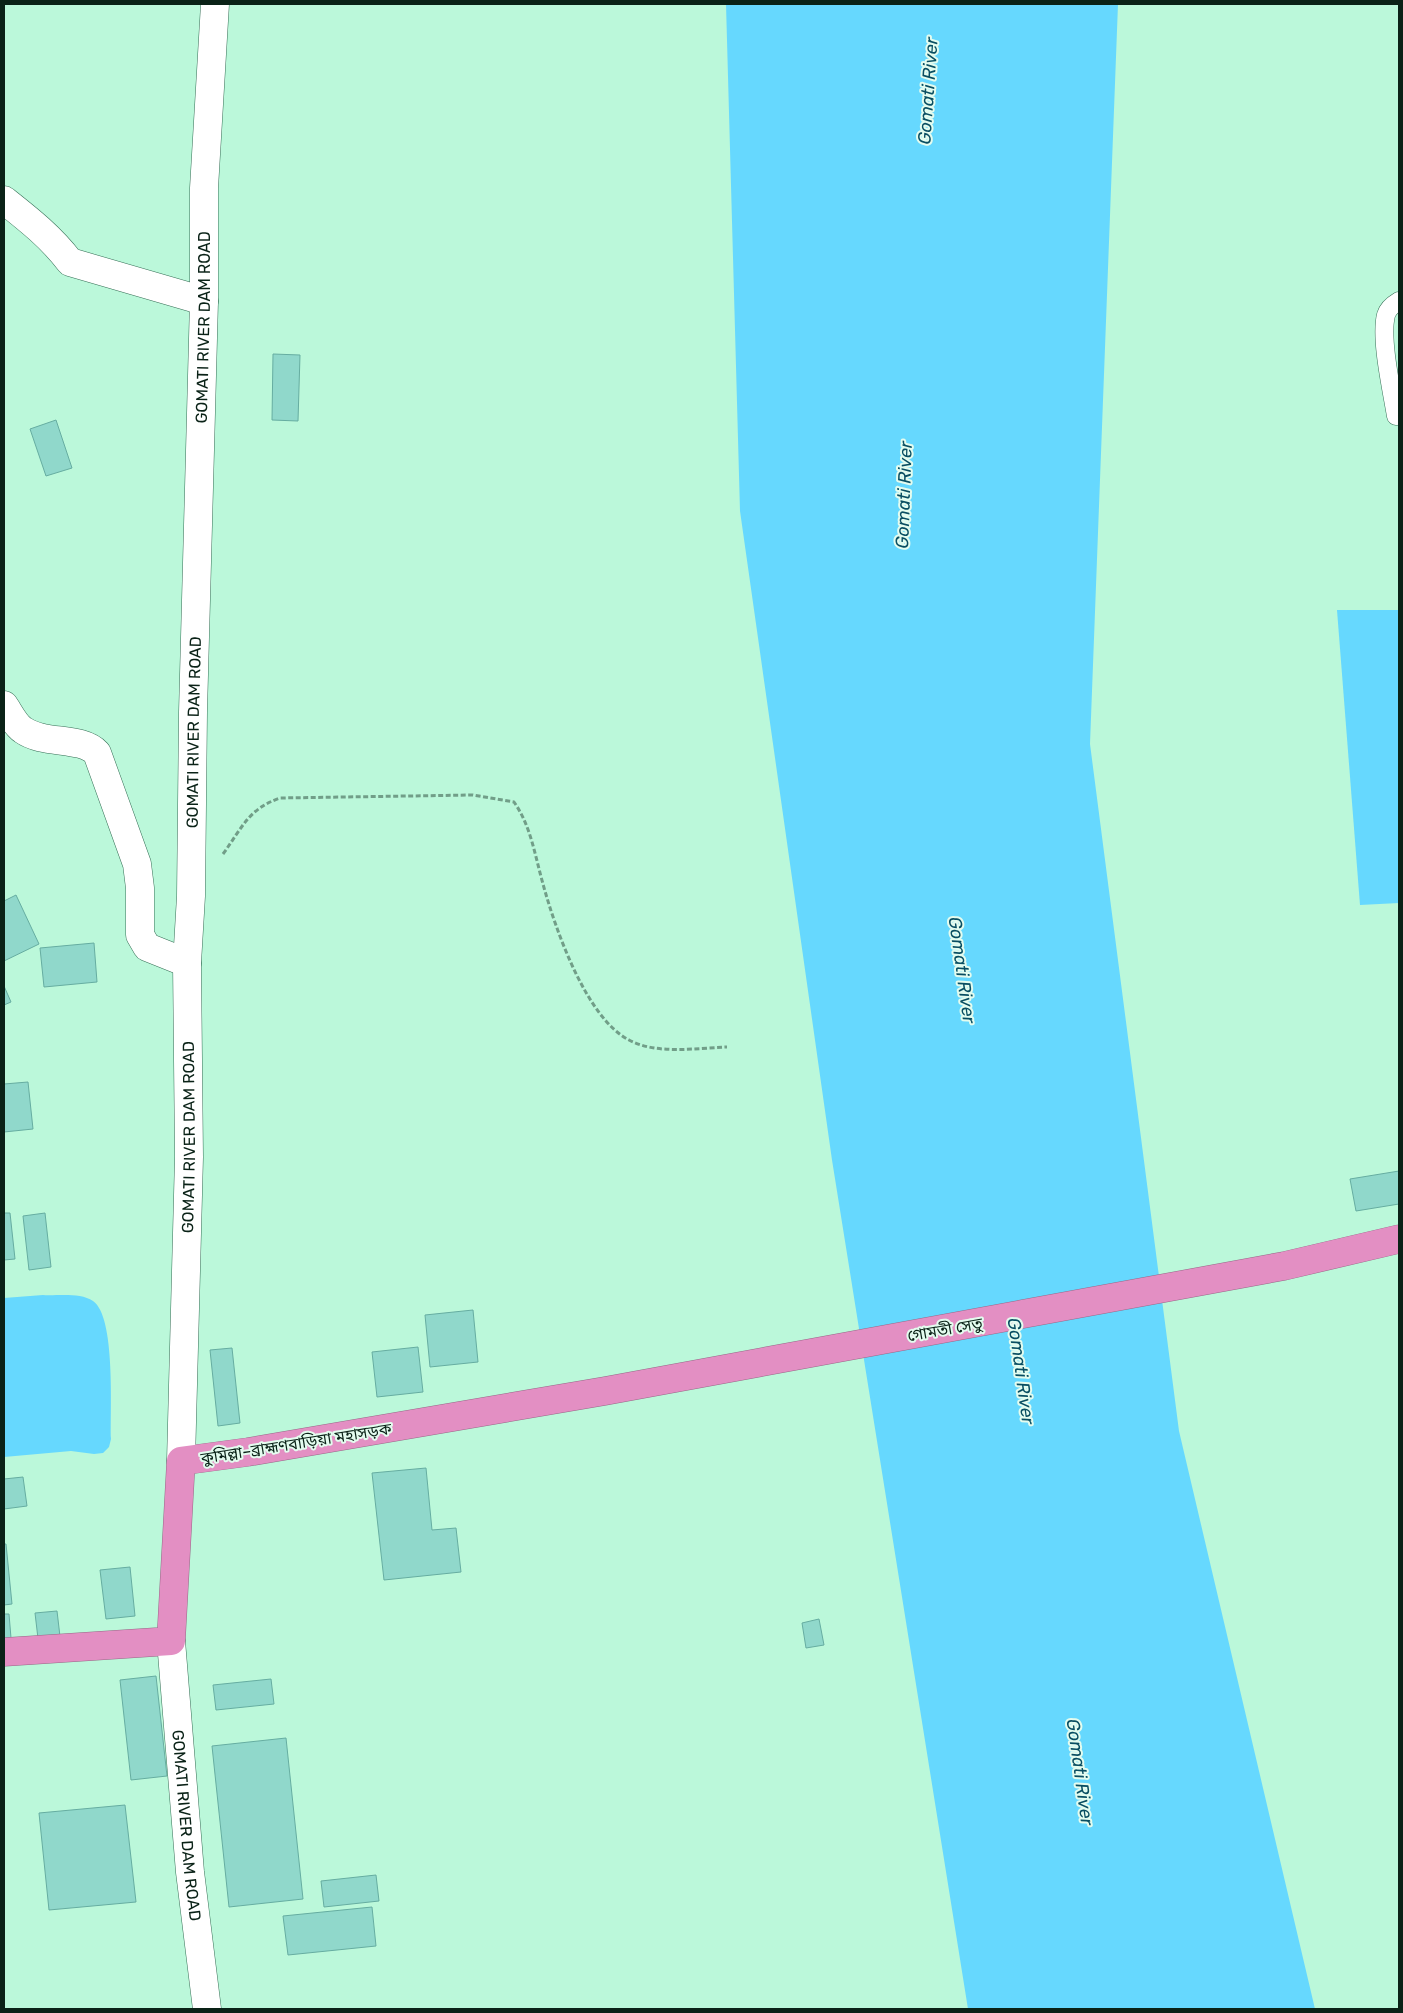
<svg xmlns="http://www.w3.org/2000/svg" width="1403" height="2013" viewBox="0 0 1403 2013" font-family="Rubik,'Noto Sans Bengali',sans-serif">
<style>
.water{fill:#66d8fe}
.building{fill:#90d8cb;stroke:#66ada1}
.lines{fill:none;stroke-linecap:round;stroke-linejoin:round}
.lane-casing{stroke:#366f56;stroke-width:19}
.street-casing{stroke:#366f56;stroke-width:29}
.secondary-casing{stroke:#366f56;stroke-width:29}
.highway-casing{stroke:#976987;stroke-width:29}
.path{stroke:#719e88;stroke-width:3;stroke-dasharray:5 2.5;stroke-linecap:butt}
.lane{stroke:#fff;stroke-width:18}
.street{stroke:#fff;stroke-width:28}
.secondary{stroke:#fff;stroke-width:28}
.highway{stroke:#e38fc3;stroke-width:28}
.labels{text-anchor:middle;stroke-width:4;stroke-linejoin:round;paint-order:stroke}
.street-label{font-size:16px;fill:#0a2217;stroke:#e4fcef}
.water-label{font-size:18px;font-style:italic;fill:#094e62;stroke:#e4fcef}
</style>
<rect width="100%" height="100%" fill="#bbf8da"/>
<g class="water">
<polygon points="726,4 1118,4 1090,744 1179,1431 1315,2009 968,2009 832,1160 740,511"/>
<polygon points="1337,610 1399,610 1399,903 1360,905"/>
<path d="M43,1295C57,1296 80,1292 93,1301C116,1317 110,1410 111,1439L109,1447L103,1453L94,1454L71,1451L4,1457V1298Z"/>
</g>
<g class="building">
<polygon points="273,354 300,355 298,421 272,420"/>
<polygon points="56,420 72,468 46,476 30,429"/>
<polygon points="16,895 39,944 4,961 4,901"/>
<polygon points="94,943 97,982 44,987 40,948"/>
<polygon points="4,986 11,1002 4,1005"/>
<polygon points="28,1082 33,1129 4,1132 4,1084"/>
<polygon points="1399,1171 1399,1204 1356,1211 1350,1179"/>
<polygon points="4,1213 10,1213 15,1259 4,1260"/>
<polygon points="45,1213 51,1267 29,1270 23,1216"/>
<polygon points="473,1310 478,1362 430,1367 425,1315"/>
<polygon points="418,1347 423,1392 377,1397 372,1352"/>
<polygon points="232,1348 240,1423 218,1426 210,1350"/>
<polygon points="426,1468 432,1530 456,1528 461,1572 384,1580 372,1473"/>
<polygon points="23,1477 27,1506 4,1509 4,1479"/>
<polygon points="4,1544 6,1544 12,1604 4,1605"/>
<polygon points="130,1567 135,1616 106,1619 100,1570"/>
<polygon points="57,1611 61,1645 39,1647 35,1613"/>
<polygon points="4,1614 9,1614 11,1638 4,1639"/>
<polygon points="819,1619 824,1645 806,1648 802,1623"/>
<polygon points="156,1676 167,1776 131,1780 120,1680"/>
<polygon points="271,1679 274,1704 216,1710 213,1685"/>
<polygon points="286,1738 303,1899 229,1907 212,1746"/>
<polygon points="125,1805 136,1902 49,1910 39,1813"/>
<polygon points="376,1875 379,1901 324,1907 321,1881"/>
<polygon points="372,1907 376,1946 288,1955 283,1916"/>
</g>
<g class="lines">
<defs>
<path id="lane" d="M1396,416C1392,391 1380,339 1386,315C1388,308 1394,304 1399,301"/>
<g id="street">
<path d="M4,200C28,219 51,237 70,262L204,301"/>
<path d="M4,705C9,712 15,725 23,730C44,745 81,736 97,753L137,864L140,888V935L147,947L187,963"/>
</g>
<g id="secondary">
<path id="s1" d="M181,1461L189,1157L187,963L191,896L193,712L204,301V188L215,4"/>
<path id="s2" d="M171,1641L190,1872L207,2009"/>
</g>
<polyline id="highway" points="4,1652 171,1641 181,1461 248,1452 605,1391 1284,1266 1399,1239"/>
</defs>
<use href="#lane" class="lane-casing"/>
<use href="#street" class="street-casing"/>
<use href="#secondary" class="secondary-casing"/>
<use href="#highway" class="highway-casing"/>
<path class="path" d="M223,854C242,828 248,809 280,798L473,795L514,802C531,826 535,856 543,884C555,928 586,1018 629,1040C657,1055 696,1048 727,1047"/>
<use href="#lane" class="lane"/>
<use href="#street" class="street"/>
<use href="#secondary" class="secondary"/>
<use href="#highway" class="highway"/>
</g>
<g class="labels">
<g class="street-label">
<text dy="6" stroke="none"><textPath href="#s1" startOffset="1134">GOMATI RIVER DAM ROAD</textPath></text>
<text dy="6" stroke="none"><textPath href="#s1" startOffset="729">GOMATI RIVER DAM ROAD</textPath></text>
<text dy="6" stroke="none"><textPath href="#s1" startOffset="324">GOMATI RIVER DAM ROAD</textPath></text>
<text transform="translate(945 1329) rotate(-10)" y="6">গোমতী সেতু</text>
<text transform="translate(296 1443) rotate(-9)" y="6">কুমিল্লা–ব্রাহ্মণবাড়িয়া মহাসড়ক</text>
<text dy="6" stroke="none"><textPath href="#s2" startOffset="185">GOMATI RIVER DAM ROAD</textPath></text>
</g>
<g class="water-label">
<text transform="translate(928 91) rotate(-86)" y="6">Gomati River</text>
<text transform="translate(904 495) rotate(-88)" y="6">Gomati River</text>
<text transform="translate(962 970) rotate(82)" y="6">Gomati River</text>
<text transform="translate(1021 1371) rotate(82)" y="6">Gomati River</text>
<text transform="translate(1080 1772) rotate(82)" y="6">Gomati River</text>
</g>
</g>
<rect width="1403" height="2013" fill="none" stroke="#0a2217" stroke-width="10"/>
</svg>
